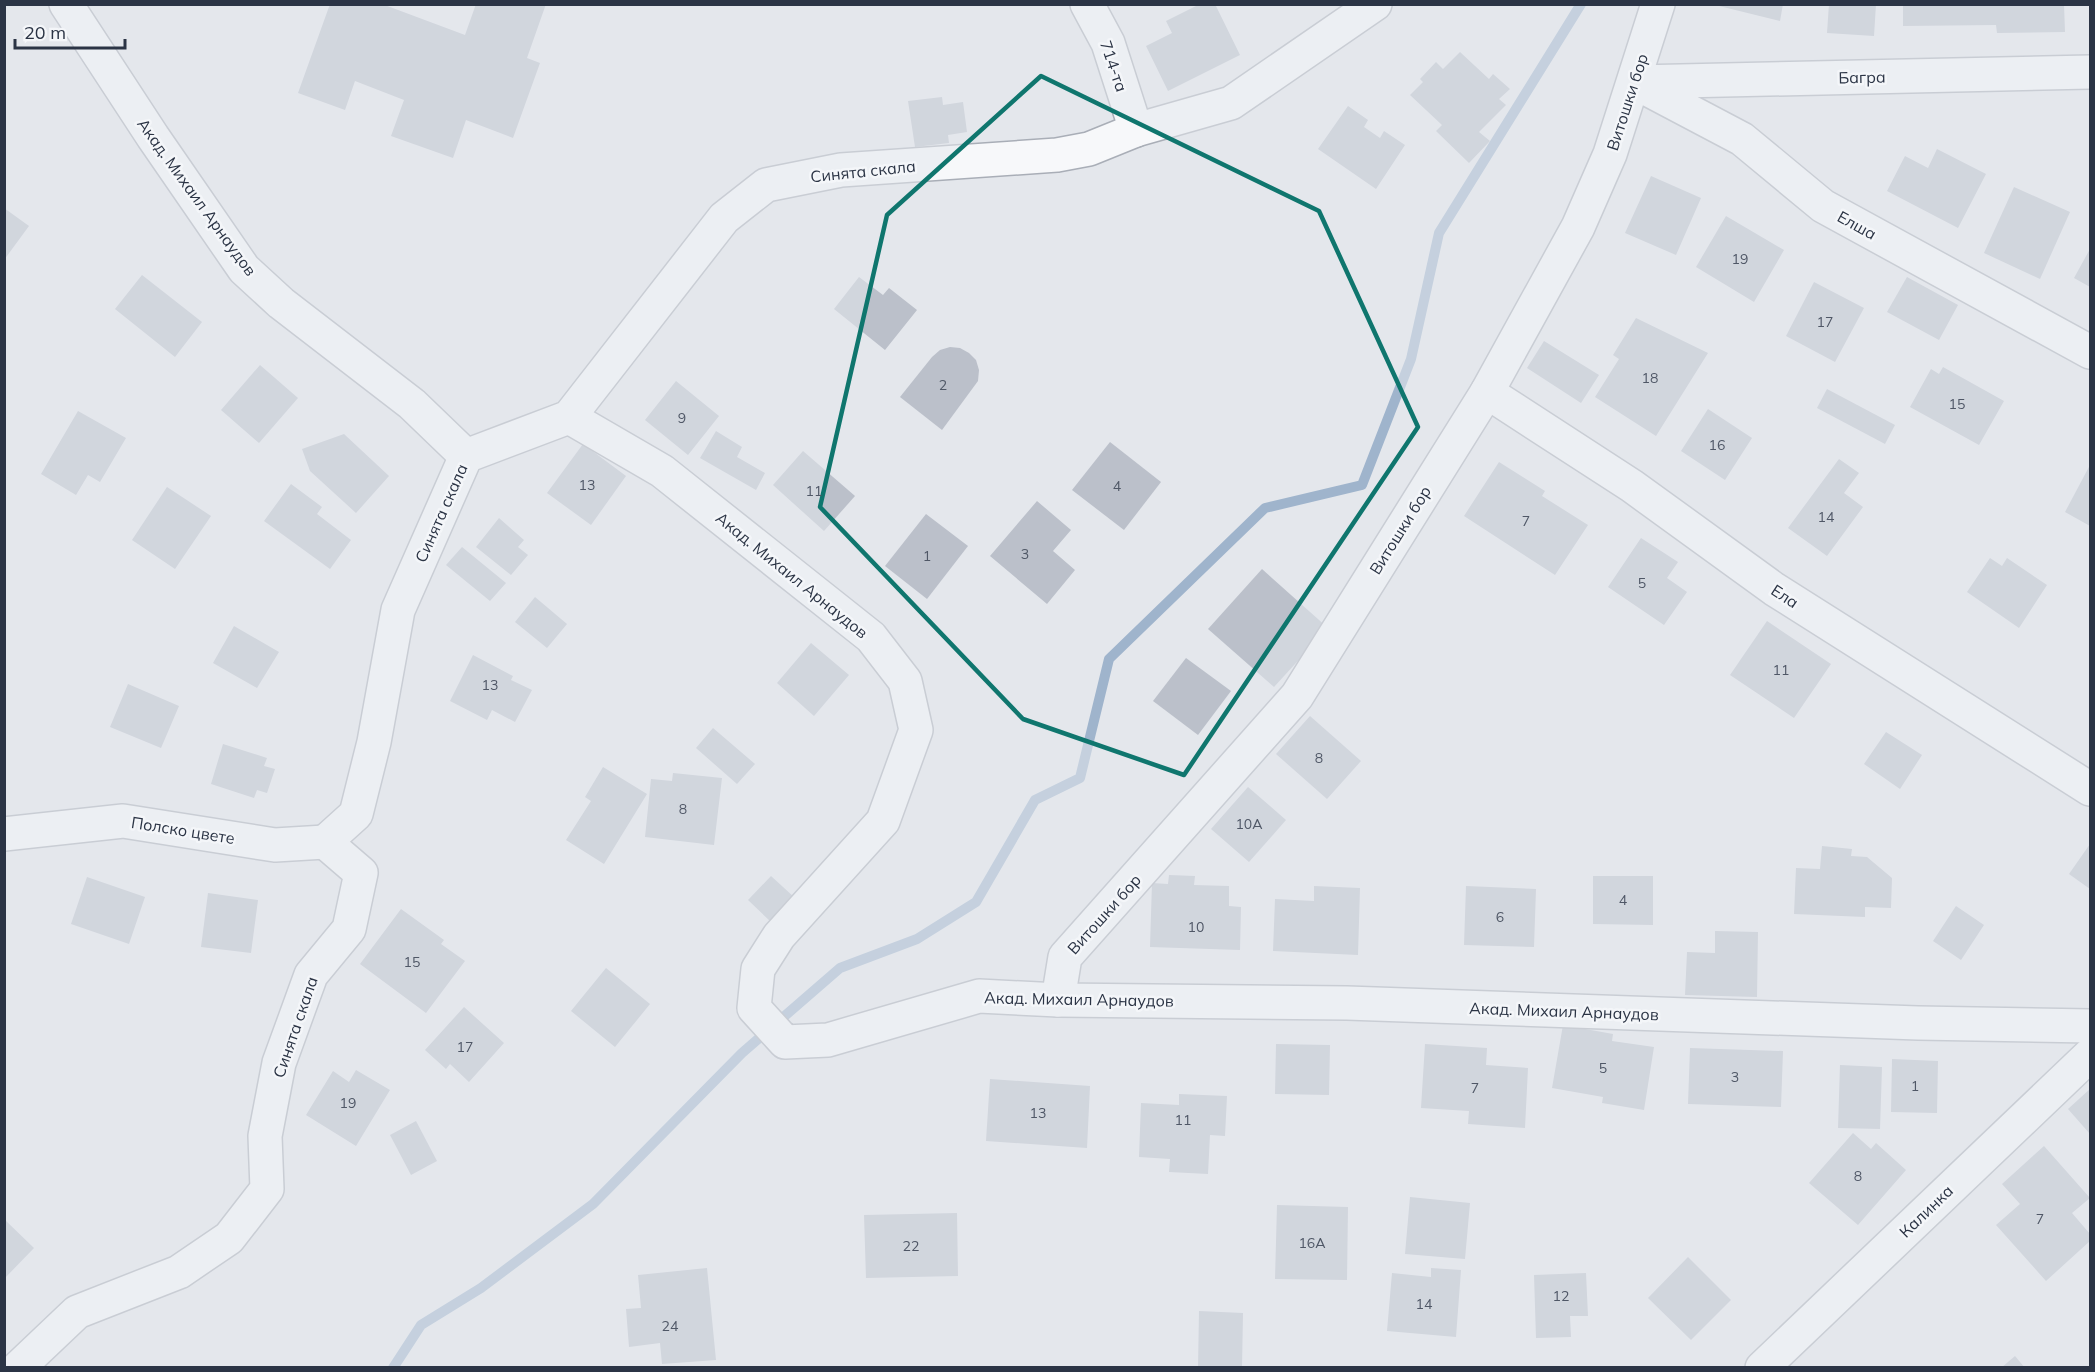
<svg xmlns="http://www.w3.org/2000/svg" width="2095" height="1372" viewBox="0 0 2095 1372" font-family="Mulish,sans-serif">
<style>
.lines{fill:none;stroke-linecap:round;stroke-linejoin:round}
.stream{stroke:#9fb4cc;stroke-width:10}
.building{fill:#bbc0ca}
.street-casing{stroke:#a9aeb7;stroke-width:36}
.street{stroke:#f7f8fa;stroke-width:33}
.marked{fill:none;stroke:#0f766e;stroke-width:4.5;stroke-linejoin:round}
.labels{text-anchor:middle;stroke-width:5;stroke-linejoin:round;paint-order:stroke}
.number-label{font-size:14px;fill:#4f5766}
.street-label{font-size:16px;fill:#2b3445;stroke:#f4f6f9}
</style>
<rect width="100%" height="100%" fill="#e4e7ec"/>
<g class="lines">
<polyline class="stream" points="393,1368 421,1325 481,1288 593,1204 742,1053 840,968 917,939 976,902 1035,800 1080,778 1109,659 1265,508 1362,485 1411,359 1439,233 1581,4"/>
</g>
<g class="building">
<polygon points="330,4 382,4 465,35 476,4 546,4 527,58 540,63 513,138 466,120 453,158 391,136 404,100 355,81 345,110 298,93"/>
<polygon points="1200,4 1215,4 1240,55 1168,91 1146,46 1172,33 1166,21"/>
<polygon points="1711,4 1783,4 1780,21"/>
<polygon points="1829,4 1876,4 1874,36 1827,33"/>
<polygon points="1903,4 2064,4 2065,32 1997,33 1996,25 1903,26"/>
<polygon points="1460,52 1489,79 1493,74 1510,89 1499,99 1506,105 1479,132 1490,141 1469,163 1436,131 1442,125 1410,95 1423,82 1420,79 1436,62 1443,69"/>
<polygon points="942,97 943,105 963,102 967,132 948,135 949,143 915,147 908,101"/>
<polygon points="1348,106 1368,120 1364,127 1380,138 1384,131 1405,145 1376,189 1318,149"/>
<polygon points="1937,149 1986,174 1958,228 1887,191 1905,156 1928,168"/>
<polygon points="1651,176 1701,198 1676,255 1625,233"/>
<polygon points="2014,187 2070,212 2040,279 1984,253"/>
<polygon points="4,208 29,226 4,260"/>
<polygon points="1726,216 1784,250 1754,302 1696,267"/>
<polygon points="2090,249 2090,287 2074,278"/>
<polygon points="142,275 202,322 175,357 115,309"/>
<polygon points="859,277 883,295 889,288 917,310 885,350 834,309"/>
<polygon points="1907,277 1958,305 1939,340 1887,312"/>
<polygon points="1814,282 1864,308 1835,362 1786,336"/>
<polygon points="1636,318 1708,353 1656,436 1595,397 1619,359 1613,355"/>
<polygon points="1544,341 1599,375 1581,403 1527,368"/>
<polygon points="950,347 960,348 969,353 976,360 979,370 978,381 942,430 900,397 932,357 940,350"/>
<polygon points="260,365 298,398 259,443 221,410"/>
<polygon points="1943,367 2004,401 1979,445 1910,407 1931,369 1939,374"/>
<polygon points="676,381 719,416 688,455 645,420"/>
<polygon points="1827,389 1895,425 1885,444 1817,408"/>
<polygon points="1708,409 1752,438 1725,480 1681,451"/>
<polygon points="78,411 126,438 100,482 88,475 76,495 41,474"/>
<polygon points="716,431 742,447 737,457 765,473 756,490 700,458"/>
<polygon points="344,434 389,476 356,513 310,471 302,449"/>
<polygon points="1110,442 1161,482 1124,530 1072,490"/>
<polygon points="583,444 626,476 591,525 547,493"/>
<polygon points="803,451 855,496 824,531 773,485"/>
<polygon points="1839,459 1859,473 1844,493 1863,507 1827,556 1788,528"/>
<polygon points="1499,462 1545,491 1542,496 1588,525 1555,575 1464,516"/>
<polygon points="2090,465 2090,526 2065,512"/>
<polygon points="291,484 322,507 317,514 351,540 330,569 264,521"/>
<polygon points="167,487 211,516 175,569 132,540"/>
<polygon points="1037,501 1071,530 1053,551 1075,570 1047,604 990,556"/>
<polygon points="926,514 968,546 927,599 885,566"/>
<polygon points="499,518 524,540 518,547 528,555 511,575 476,547"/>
<polygon points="1641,538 1678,562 1667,578 1687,592 1664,625 1608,587"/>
<polygon points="462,547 506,583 490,601 446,565"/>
<polygon points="1990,558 2002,566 2007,558 2047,585 2019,628 1967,592"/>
<polygon points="1262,569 1328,628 1274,687 1208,629"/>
<polygon points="535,597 567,624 547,648 515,622"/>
<polygon points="1767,621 1831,664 1794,718 1730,675"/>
<polygon points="234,626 279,652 257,688 213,663"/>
<polygon points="811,643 849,675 814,716 777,683"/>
<polygon points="473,655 513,676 511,680 532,690 515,722 492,710 487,720 450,701"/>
<polygon points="1186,658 1231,691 1198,735 1153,701"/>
<polygon points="128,684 179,706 161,748 110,727"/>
<polygon points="1310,716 1361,761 1327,799 1276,754"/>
<polygon points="713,728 755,764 737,784 696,748"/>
<polygon points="1886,732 1922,755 1900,789 1864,764"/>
<polygon points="223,744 267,758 264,766 275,769 267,793 257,790 254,798 211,784"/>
<polygon points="603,767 647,794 604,864 566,840 591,801 585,797"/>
<polygon points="673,773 722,778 714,845 645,837 651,779 672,781"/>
<polygon points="1248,787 1286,820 1249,862 1211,829"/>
<polygon points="2090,844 2090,889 2069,874"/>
<polygon points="1822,846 1852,849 1851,856 1867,857 1892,878 1891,908 1865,907 1865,917 1794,914 1796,868 1820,869"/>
<polygon points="1169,875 1195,876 1194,885 1229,886 1229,906 1241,907 1240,950 1150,947 1152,883 1168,884"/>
<polygon points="771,876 794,897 771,922 748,900"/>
<polygon points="1593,876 1653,876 1653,925 1593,924"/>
<polygon points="87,877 145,897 129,944 71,924"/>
<polygon points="1314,886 1360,888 1358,955 1273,951 1275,899 1314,901"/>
<polygon points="1466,886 1536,889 1534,947 1464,945"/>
<polygon points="208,893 258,900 251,953 201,947"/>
<polygon points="1956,906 1984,925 1961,960 1933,941"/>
<polygon points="401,909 444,940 441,944 465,961 426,1013 360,964"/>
<polygon points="1715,931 1758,932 1757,997 1685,995 1687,952 1715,953"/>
<polygon points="606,968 650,1004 615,1047 571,1011"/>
<polygon points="464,1007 504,1043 469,1082 450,1064 446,1069 425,1050"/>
<polygon points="1563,1025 1613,1034 1612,1041 1654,1047 1644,1110 1602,1103 1603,1097 1552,1088"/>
<polygon points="1276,1044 1330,1045 1329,1095 1275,1094"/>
<polygon points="1425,1044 1487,1048 1486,1065 1528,1068 1525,1128 1468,1124 1469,1111 1421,1108"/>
<polygon points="1690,1048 1783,1051 1781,1107 1688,1104"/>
<polygon points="1892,1059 1938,1061 1937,1113 1891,1112"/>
<polygon points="1840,1065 1882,1067 1880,1129 1838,1128"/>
<polygon points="356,1070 390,1090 356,1146 306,1115 333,1071 349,1082"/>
<polygon points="990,1079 1090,1086 1087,1148 986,1141"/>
<polygon points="2090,1089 2090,1134 2068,1109"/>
<polygon points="1179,1094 1227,1096 1225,1136 1210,1135 1208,1174 1169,1172 1170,1159 1139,1157 1141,1103 1179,1105"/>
<polygon points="416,1121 437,1161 411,1175 390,1135"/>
<polygon points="1853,1133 1871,1149 1876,1143 1906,1170 1858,1225 1809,1183"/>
<polygon points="2044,1146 2090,1198 2072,1213 2090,1234 2090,1241 2046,1281 1996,1225 2020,1204 2002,1184"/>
<polygon points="1410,1197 1470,1203 1465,1259 1405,1254"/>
<polygon points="1277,1205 1348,1207 1347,1280 1275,1279"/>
<polygon points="957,1213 958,1276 866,1278 864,1215"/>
<polygon points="4,1219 34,1248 4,1279"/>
<polygon points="1688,1257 1731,1300 1691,1340 1648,1298"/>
<polygon points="707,1268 716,1360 662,1364 660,1343 629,1347 626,1309 641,1308 638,1275"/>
<polygon points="1431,1268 1461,1270 1456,1337 1387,1331 1392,1273 1431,1277"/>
<polygon points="1586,1273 1588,1316 1570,1316 1571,1337 1536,1338 1534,1275"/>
<polygon points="1199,1311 1243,1313 1242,1368 1198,1368"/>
<polygon points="2015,1356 2025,1368 2001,1368"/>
</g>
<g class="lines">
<defs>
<g id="street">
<polyline points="66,4 153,137 244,269 281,303 412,404 466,456"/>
<polyline points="1087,4 1108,43 1136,130"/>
<polyline points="1634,82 1742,139 1823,206 2090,352"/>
<polyline points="1636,82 2090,72"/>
<polyline points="1487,392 1632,486 1774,589 2090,789"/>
<polyline points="569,417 662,471 871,637 905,681 916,730 883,821 779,936 758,969 754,1008 785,1042 828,1040 979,996 1058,1000 1347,1003 1918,1023 2090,1026"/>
<polyline points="4,834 123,821 275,845 325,842"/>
<polyline points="325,842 356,814 374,742 398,610 466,456 569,417 724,218 766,185 841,170 1057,155 1089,149 1136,130 1231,103 1375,4"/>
<polyline points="1058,1000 1065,957 1297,696 1487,392 1578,227 1610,154 1658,4"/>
<polyline points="18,1368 77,1312 179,1272 229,1238 267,1189 265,1136 279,1063 311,975 349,929 361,873 325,842"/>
<polyline points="1762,1368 2090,1055"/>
</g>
</defs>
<use href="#street" class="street-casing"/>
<use href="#street" class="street"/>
</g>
<path d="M0 0H2095V1372H0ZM1041,76L1319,211L1418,427L1184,775L1023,719L820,507L887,215Z" fill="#e4e7ec" fill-opacity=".55" fill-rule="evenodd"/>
<path class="marked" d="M1041,76L1319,211L1418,427L1184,775L1023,719L820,507L887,215Z"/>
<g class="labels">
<g class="number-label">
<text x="1740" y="264">19</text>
<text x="1825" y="327">17</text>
<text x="1650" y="383">18</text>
<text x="943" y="390">2</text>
<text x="1957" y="409">15</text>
<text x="682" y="423">9</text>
<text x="1717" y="450">16</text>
<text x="587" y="490">13</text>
<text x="1117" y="491">4</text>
<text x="814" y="496">11</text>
<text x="1826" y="522">14</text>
<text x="1526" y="526">7</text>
<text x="1025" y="559">3</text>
<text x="927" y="561">1</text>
<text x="1642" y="588">5</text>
<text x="1781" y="675">11</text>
<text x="490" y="690">13</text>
<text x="1319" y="763">8</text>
<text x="683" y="814">8</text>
<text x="1249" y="829">10А</text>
<text x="1623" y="905">4</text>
<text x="1500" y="922">6</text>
<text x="1196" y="932">10</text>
<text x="412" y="967">15</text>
<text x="465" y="1052">17</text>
<text x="1603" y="1073">5</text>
<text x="1735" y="1082">3</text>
<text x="1915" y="1091">1</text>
<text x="1475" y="1093">7</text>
<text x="348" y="1108">19</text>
<text x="1038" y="1118">13</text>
<text x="1183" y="1125">11</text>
<text x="1858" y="1181">8</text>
<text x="2040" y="1224">7</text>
<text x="1312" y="1248">16А</text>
<text x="911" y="1251">22</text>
<text x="1561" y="1301">12</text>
<text x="1424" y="1309">14</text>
<text x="670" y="1331">24</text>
</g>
<g class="street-label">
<text transform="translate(1114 66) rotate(71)" y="6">714-та</text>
<text transform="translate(1862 77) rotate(-1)" y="6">Багра</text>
<text transform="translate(1627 102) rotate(-72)" y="6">Витошки бор</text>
<text transform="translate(863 171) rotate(-6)" y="6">Синята скала</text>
<text transform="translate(197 197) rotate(54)" y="6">Акад. Михаил Арнаудов</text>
<text transform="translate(1857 225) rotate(29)" y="6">Елша</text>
<text transform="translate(441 513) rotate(-66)" y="6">Синята скала</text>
<text transform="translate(1400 530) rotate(-58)" y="6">Витошки бор</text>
<text transform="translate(792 575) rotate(39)" y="6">Акад. Михаил Арнаудов</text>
<text transform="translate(1785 596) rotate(33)" y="6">Ела</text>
<text transform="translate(183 830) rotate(9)" y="6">Полско цвете</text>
<text transform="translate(1104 914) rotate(-48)" y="6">Витошки бор</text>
<text transform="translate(1079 999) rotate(1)" y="6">Акад. Михаил Арнаудов</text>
<text transform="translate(1564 1011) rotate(2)" y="6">Акад. Михаил Арнаудов</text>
<text transform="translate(295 1027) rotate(-71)" y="6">Синята скала</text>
<text transform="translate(1926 1211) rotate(-44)" y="6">Калинка</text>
</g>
</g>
<rect width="2095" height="1372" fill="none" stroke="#2b3445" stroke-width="12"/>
<path d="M15 39v9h110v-9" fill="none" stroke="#2b3445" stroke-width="3"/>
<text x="24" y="39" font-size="18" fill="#2b3445" stroke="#f4f6f9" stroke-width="4.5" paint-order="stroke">20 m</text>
</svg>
